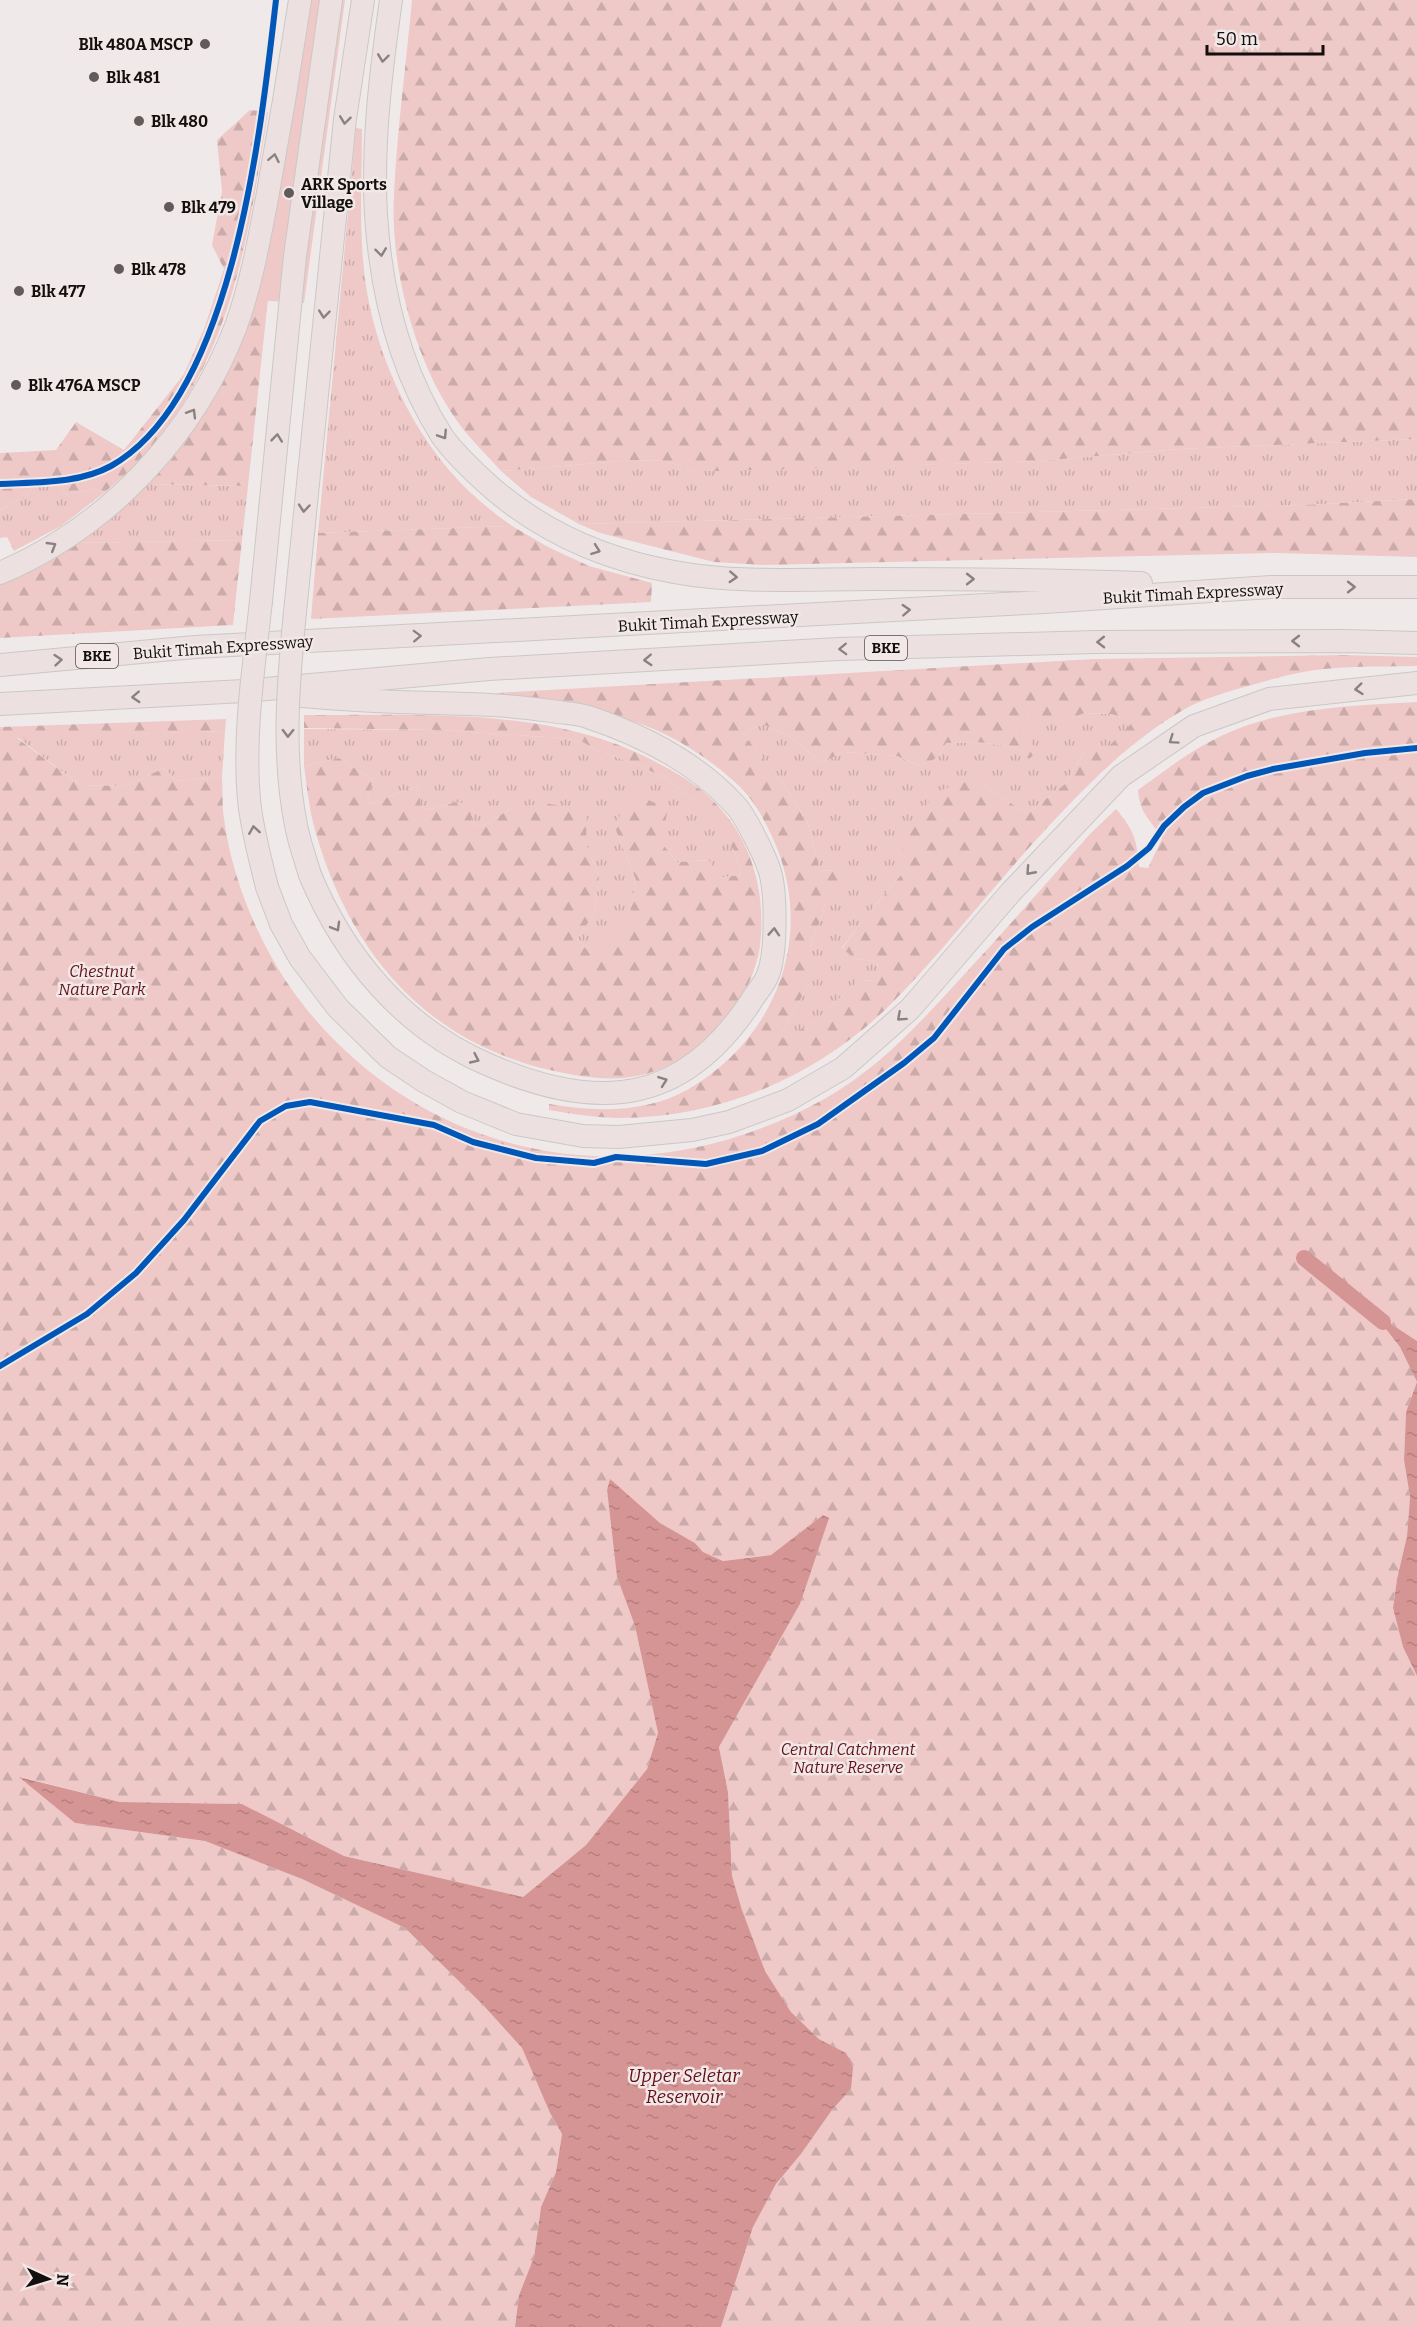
<svg xmlns="http://www.w3.org/2000/svg" width="1417" height="2327" viewBox="0 0 1417 2327" font-family="Bitter,serif">
<style>
.grass{fill:url(#grass-tufts)}
.forest{fill:url(#forest-firs);fill-rule:evenodd}
.pitch{fill:#eec9c7}
.water{fill:url(#water-ripples)}
.lines{fill:none;stroke-linecap:round;stroke-linejoin:round}
.canal{stroke:#d59594;stroke-width:16}
.highway-casing{stroke:#cac8c7;stroke-width:24}
.highway{stroke:#ede0e0;stroke-width:22}
.highway-bridge-casing{stroke:#cac8c7;stroke-width:24;stroke-linecap:butt}
.highway-bridge{stroke:#ede0e0;stroke-width:22}
.cycleway-casing{stroke:#f1e8e7;stroke-width:10}
.cycleway{stroke:#0057b8;stroke-width:6}
.oneway{stroke:#8a8282}
.poi-dot{fill:#5f5c5b;stroke:#f1e8e7;stroke-width:2}
.labels{text-anchor:middle;stroke-width:5;stroke-linejoin:round;paint-order:stroke}
.shield{fill:#f1e8e7;stroke:#55504f;stroke-width:1.5}
.shield-label{font-size:15px;font-weight:bold;fill:#120f0e}
.poi-label{font-size:16px;font-weight:bold;fill:#120f0e;stroke:#f1e8e7;text-anchor:start}
.street-label{font-size:16px;fill:#120f0e;stroke:#f1e8e7}
.park-label{font-size:16px;font-style:italic;fill:#641219;stroke:#f1e8e7}
.water-label{font-size:18px;font-style:italic;fill:#610e16;stroke:#f1e8e7}
</style>
<defs>
<pattern id="grass-tufts" width="24" height="20" patternUnits="userSpaceOnUse" patternTransform="scale(1.5)"><rect width="24" height="20" fill="#eec9c7"/><path d="M3 7l-1-3M5 7V3M7 7l1-3M15 17l-1-3M17 17v-4M19 17l1-3" fill="none" stroke="#cbabaa"/></pattern>
<pattern id="forest-firs" width="22" height="20" patternUnits="userSpaceOnUse" patternTransform="scale(1.5)"><rect width="22" height="20" fill="#eec9c7"/><path d="M5 1l3.5 6h-7zM16 11l3.5 6h-7z" fill="#cbabaa"/></pattern>
<pattern id="water-ripples" width="26" height="14" patternUnits="userSpaceOnUse" patternTransform="scale(1.5)"><rect width="26" height="14" fill="#d59594"/><path d="M2 4q2-2 4 0t4 0M15 11q2-2 4 0t4 0" fill="none" stroke="#b67f7e"/></pattern>
</defs>
<rect width="100%" height="100%" fill="#efeae9"/>
<g class="grass">
<path d="M356,128L362,129C362,183 358,238 367,292C380,368 421,451 480,501C490,510 501,518 512,526L318,533Z"/>
<polygon points="1417,439 1417,499 1304,505 579,524 531,497 501,471 634,460 665,461 695,471 1040,461 1179,449"/>
<polygon points="39,478 53,478 65,495 95,489 104,493 61,526 14,551 7,537 0,538 0,510 25,497"/>
<polygon points="146,484 248,486 242,540 74,543"/>
<path d="M1085,713L1111,714L1135,721L1109,747L1084,752L1065,784L1027,814L984,785C935,838 884,890 842,948L857,959L877,961L879,981L859,980L815,1021L784,1040L781,1034L809,984V951L823,913L826,898L835,871L820,870L807,821L780,779L743,734L762,724L789,736L822,763L843,752L897,756L920,766L937,758L946,743L977,742L1015,747L1030,759L1019,729L1030,717L1072,718Z"/>
<polygon points="304,729 440,730 562,738 583,742 597,751 637,764 668,780 698,804 718,824 735,852 741,875 717,878 708,860 677,862 661,842 615,828 636,880 628,925 590,953 577,939 594,914 599,877 586,844 586,811 510,809 480,828 471,821 456,802 428,810 421,806 418,786 370,804 367,800 373,780 339,758 304,766"/>
<polygon points="225,731 222,777 177,781 164,768 126,786 80,785 17,737"/>
</g>
<g class="forest">
<path d="M412,0H1417V439L1179,449L1040,461L719,471H695L665,461L634,460L501,471C484,452 464,433 451,412C413,354 390,264 394,195C397,130 406,65 412,0Z"/>
<path d="M250,110L268,112C250,225 235,342 161,434C154,444 146,454 138,463C127,473 115,483 104,493L95,489L65,495L53,478H39L25,497L0,510V453L56,450L76,422L124,450L184,374L204,329L224,269L212,245L222,191L217,140Z"/>
<polygon points="277,215 248,486 146,484 170,461 219,388"/>
<polygon points="1417,499 1417,557 1277,553 763,565 714,562 600,533 579,524 1304,505"/>
<polygon points="512,526 548,547 589,566 652,583 651,602 311,619 318,533"/>
<polygon points="242,540 233,625 0,638 0,579 74,543"/>
<path d="M1343,655L1417,657V666C1376,667 1334,665 1293,674C1278,677 1263,682 1248,686C1227,692 1205,698 1185,709C1138,736 1100,772 1063,811C1002,874 949,946 887,1008C814,1078 717,1119 616,1118C593,1117 571,1114 549,1110V1104C595,1112 646,1113 687,1090C773,1041 814,942 777,848C768,826 755,800 736,783C704,754 661,727 618,717C579,707 537,704 497,698V693L1094,659ZM1085,713L1111,714L1134,721L1109,746L1084,752L1065,784L1027,814L984,785L961,782L935,793L902,845L907,868L862,921L842,949L857,959L877,961L879,981L859,980L815,1021L784,1039L781,1034L809,984V951L823,913L826,899L845,892L846,879L835,871L820,870L807,821L780,779L743,734L762,724L789,736L822,763L843,752L897,756L920,766L937,758L946,743L977,742L1015,747L1029,759L1038,751L1019,729L1030,717L1040,724L1072,718Z"/>
<path d="M1417,702V1341L1385,1320L1382,1324L1400,1347L1417,1382L1406,1412L1404,1460L1410,1497L1407,1536L1397,1579L1393,1608L1403,1647L1417,1676V2327H721L753,2227L776,2184L801,2154L832,2110L851,2089L846,2053L819,2039L791,2012L765,1971L742,1910L732,1876L728,1792L719,1747L800,1604L823,1515L771,1555L723,1561L703,1552L695,1543L660,1523L610,1480L607,1490L617,1577L635,1626L658,1733L647,1769L586,1845L523,1897L344,1856L242,1804L120,1802L21,1777L75,1823L205,1841L302,1879L405,1928L483,2005L522,2048L550,2113L562,2134L556,2172L541,2207L534,2257L519,2295L515,2327H0V727L226,719L225,731L17,738L80,785L126,786L164,768L177,781L222,777C223,791 222,806 224,819C233,886 265,959 308,1011C440,1170 649,1198 826,1098C879,1068 921,1022 961,978C1005,931 1047,882 1090,834L1116,809C1134,830 1137,840 1139,867L1148,868L1162,839C1150,818 1140,815 1138,790C1163,772 1187,753 1215,739C1278,707 1348,706 1417,702Z"/>
<path d="M304,715C417,716 550,706 652,760C685,777 710,792 732,823C757,860 765,902 760,946C752,1000 708,1051 658,1070C622,1084 586,1078 550,1070C424,1041 349,951 315,830C309,809 307,787 304,766L339,758L373,780L367,800L370,804L418,786L421,806L428,810L456,802L471,804V821L480,828L510,809L545,803L587,811L586,844L599,877L594,914L577,939L590,953L628,924L636,880L615,828L629,791L668,809L661,842L677,862L709,860L717,878L741,875L735,852L717,824L698,804L668,780L637,764L597,751L583,742L562,738L440,730L304,728Z"/>
</g>
<polygon class="pitch" points="289,0 345,0 304,303 240,299 278,87"/>
<g class="water">
<polygon points="1385,1320 1417,1341 1417,1676 1403,1647 1393,1608 1397,1579 1407,1536 1410,1497 1404,1460 1406,1412 1417,1382 1400,1347 1382,1324"/>
<polygon points="610,1479 660,1523 695,1543 703,1552 723,1561 771,1555 823,1515 829,1518 800,1604 719,1747 728,1792 732,1876 742,1910 765,1971 791,2012 819,2039 846,2053 853,2067 851,2089 832,2110 801,2154 776,2184 753,2227 721,2327 515,2327 519,2295 534,2257 541,2207 556,2172 562,2134 550,2113 522,2048 483,2005 405,1928 302,1879 205,1841 75,1823 19,1777 120,1802 242,1804 344,1856 523,1897 586,1845 647,1769 658,1733 635,1626 617,1577 607,1490"/>
</g>
<g class="lines">
<polyline class="canal" points="1304,1258 1383,1322"/>
<defs>
<g id="highway">
<path d="M391,0C381,70 372,143 376,215C381,292 400,370 442,436C453,452 469,467 483,480C537,530 602,559 674,572C738,584 807,579 871,579C961,579 1051,580 1141,583"/>
<path d="M0,573C108,527 194,436 236,326C251,285 259,240 267,198C279,132 290,66 300,0"/>
<polyline points="261,601 295,256 331,0"/>
<polyline points="295,612 345,119 363,0"/>
<polyline points="0,665 195,647 1044,602 1271,587 1417,587"/>
<path d="M302,696C346,700 389,702 433,703C473,704 511,705 551,711C563,713 576,713 588,717C642,735 697,763 736,806C745,816 763,852 768,866C777,887 777,955 767,977C763,986 755,994 750,1003C720,1048 678,1086 622,1092C576,1097 530,1083 489,1065C404,1029 345,958 310,875"/>
<polyline points="0,704 244,691 489,669 838,649 1095,642 1344,641 1417,643"/>
<polyline points="267,887 281,924 300,958 338,1008 388,1057 424,1081 462,1102 516,1124 583,1136 619,1137 692,1130 729,1122 788,1100 843,1068 910,1009 1011,892 1121,776 1194,726 1269,699 1417,683"/>
</g>
</defs>
<use href="#highway" class="highway-casing"/>
<use href="#highway" class="highway"/>
<defs>
<g id="highway-bridge">
<path d="M261,601C254,667 243,734 249,800C252,830 260,858 267,887"/>
<path d="M295,612C288,683 282,755 296,825C299,842 305,858 310,875"/>
</g>
</defs>
<use href="#highway-bridge" class="highway-bridge-casing"/>
<use href="#highway-bridge" class="highway-bridge"/>
<defs>
<g id="cycleway">
<path d="M0,484C37,482 78,484 111,466C234,397 261,128 276,0"/>
<polyline points="0,1366 87,1314 136,1273 184,1220 260,1121 286,1106 310,1102 434,1125 473,1142 536,1158 594,1163 616,1157 706,1164 762,1151 818,1124 904,1063 934,1038 1004,949 1032,927 1127,866 1149,848 1164,826 1184,807 1203,793 1247,776 1273,769 1365,753 1417,748"/>
</g>
</defs>
<use href="#cycleway" class="cycleway-casing"/>
<use href="#cycleway" class="cycleway"/>
</g>
<defs><path id="oneway-chevron" d="M-2-3.5L2.5 0L-2 3.5" fill="none" stroke-width="1.6" stroke-linecap="round" stroke-linejoin="round" transform="scale(1.5)"/></defs>
<g class="oneway">
<use href="#oneway-chevron" transform="translate(383 58) rotate(97)"/>
<use href="#oneway-chevron" transform="translate(345 120) rotate(97)"/>
<use href="#oneway-chevron" transform="translate(274 158) rotate(-79)"/>
<use href="#oneway-chevron" transform="translate(381 252) rotate(83)"/>
<use href="#oneway-chevron" transform="translate(324 314) rotate(96)"/>
<use href="#oneway-chevron" transform="translate(192 413) rotate(-59)"/>
<use href="#oneway-chevron" transform="translate(443 435) rotate(57)"/>
<use href="#oneway-chevron" transform="translate(277 438) rotate(-84)"/>
<use href="#oneway-chevron" transform="translate(304 508) rotate(95)"/>
<use href="#oneway-chevron" transform="translate(52 546) rotate(-31)"/>
<use href="#oneway-chevron" transform="translate(596 550) rotate(20)"/>
<use href="#oneway-chevron" transform="translate(733 577) rotate(3)"/>
<use href="#oneway-chevron" transform="translate(970 579)"/>
<use href="#oneway-chevron" transform="translate(1351 587)"/>
<use href="#oneway-chevron" transform="translate(906 610) rotate(-3)"/>
<use href="#oneway-chevron" transform="translate(417 636) rotate(-2)"/>
<use href="#oneway-chevron" transform="translate(1296 641) rotate(180)"/>
<use href="#oneway-chevron" transform="translate(1101 642) rotate(179)"/>
<use href="#oneway-chevron" transform="translate(843 649) rotate(178)"/>
<use href="#oneway-chevron" transform="translate(58 660) rotate(-5)"/>
<use href="#oneway-chevron" transform="translate(648 660) rotate(177)"/>
<use href="#oneway-chevron" transform="translate(1359 689) rotate(174)"/>
<use href="#oneway-chevron" transform="translate(136 697) rotate(177)"/>
<use href="#oneway-chevron" transform="translate(288 733) rotate(91)"/>
<use href="#oneway-chevron" transform="translate(1173 740) rotate(145)"/>
<use href="#oneway-chevron" transform="translate(254 830) rotate(-99)"/>
<use href="#oneway-chevron" transform="translate(1030 871) rotate(132)"/>
<use href="#oneway-chevron" transform="translate(336 927) rotate(60)"/>
<use href="#oneway-chevron" transform="translate(774 932) rotate(-86)"/>
<use href="#oneway-chevron" transform="translate(901 1017) rotate(138)"/>
<use href="#oneway-chevron" transform="translate(475 1059) rotate(25)"/>
<use href="#oneway-chevron" transform="translate(663 1081) rotate(-20)"/>
</g>
<g class="poi-dot">
<circle cx="205" cy="44" r="6"/>
<circle cx="94" cy="77" r="6"/>
<circle cx="139" cy="121" r="6"/>
<circle cx="289" cy="193" r="6"/>
<circle cx="169" cy="207" r="6"/>
<circle cx="119" cy="269" r="6"/>
<circle cx="19" cy="291" r="6"/>
<circle cx="16" cy="385" r="6"/>
</g>
<g class="labels">
<g class="shield">
<rect x="865" y="636" width="42" height="24" rx="4.5"/>
<rect x="76" y="644" width="42" height="24" rx="4.5"/>
</g>
<g class="shield-label">
<text x="886" y="653">BKE</text>
<text x="97" y="661">BKE</text>
</g>
<g class="poi-label">
<text x="193" y="50" text-anchor="end">Blk 480A MSCP</text>
<text x="106" y="83">Blk 481</text>
<text x="151" y="127">Blk 480</text>
<text x="301" y="190">ARK Sports<tspan x="301" dy="18">Village</tspan></text>
<text x="181" y="213">Blk 479</text>
<text x="131" y="275">Blk 478</text>
<text x="31" y="297">Blk 477</text>
<text x="28" y="391">Blk 476A MSCP</text>
</g>
<g class="street-label">
<text transform="translate(1193 593) rotate(-3)" y="6">Bukit Timah Expressway</text>
<text transform="translate(708 621) rotate(-3)" y="6">Bukit Timah Expressway</text>
<text transform="translate(223 647) rotate(-4)" y="6">Bukit Timah Expressway</text>
</g>
<g class="park-label">
<text x="102" y="977">Chestnut<tspan x="102" dy="18">Nature Park</tspan></text>
<text x="848" y="1755">Central Catchment<tspan x="848" dy="18">Nature Reserve</tspan></text>
</g>
<g class="water-label">
<text x="684" y="2082">Upper Seletar<tspan x="684" dy="21">Reservoir</tspan></text>
</g>
</g>
<g transform="translate(48 2279) rotate(94)" stroke="#f1e8e7" stroke-width="4.5" paint-order="stroke">
<path d="M0-4.5L10 22L0 15L-10 22Z" fill="#120f0e"/>
<text y="-9" font-size="16" font-weight="bold" text-anchor="middle" fill="#120f0e">N</text>
</g>
<path d="M1207 45v9h116v-9" fill="none" stroke="#120f0e" stroke-width="3"/>
<text x="1216" y="45" font-size="18" fill="#120f0e" stroke="#f1e8e7" stroke-width="4.5" paint-order="stroke">50 m</text>
</svg>
